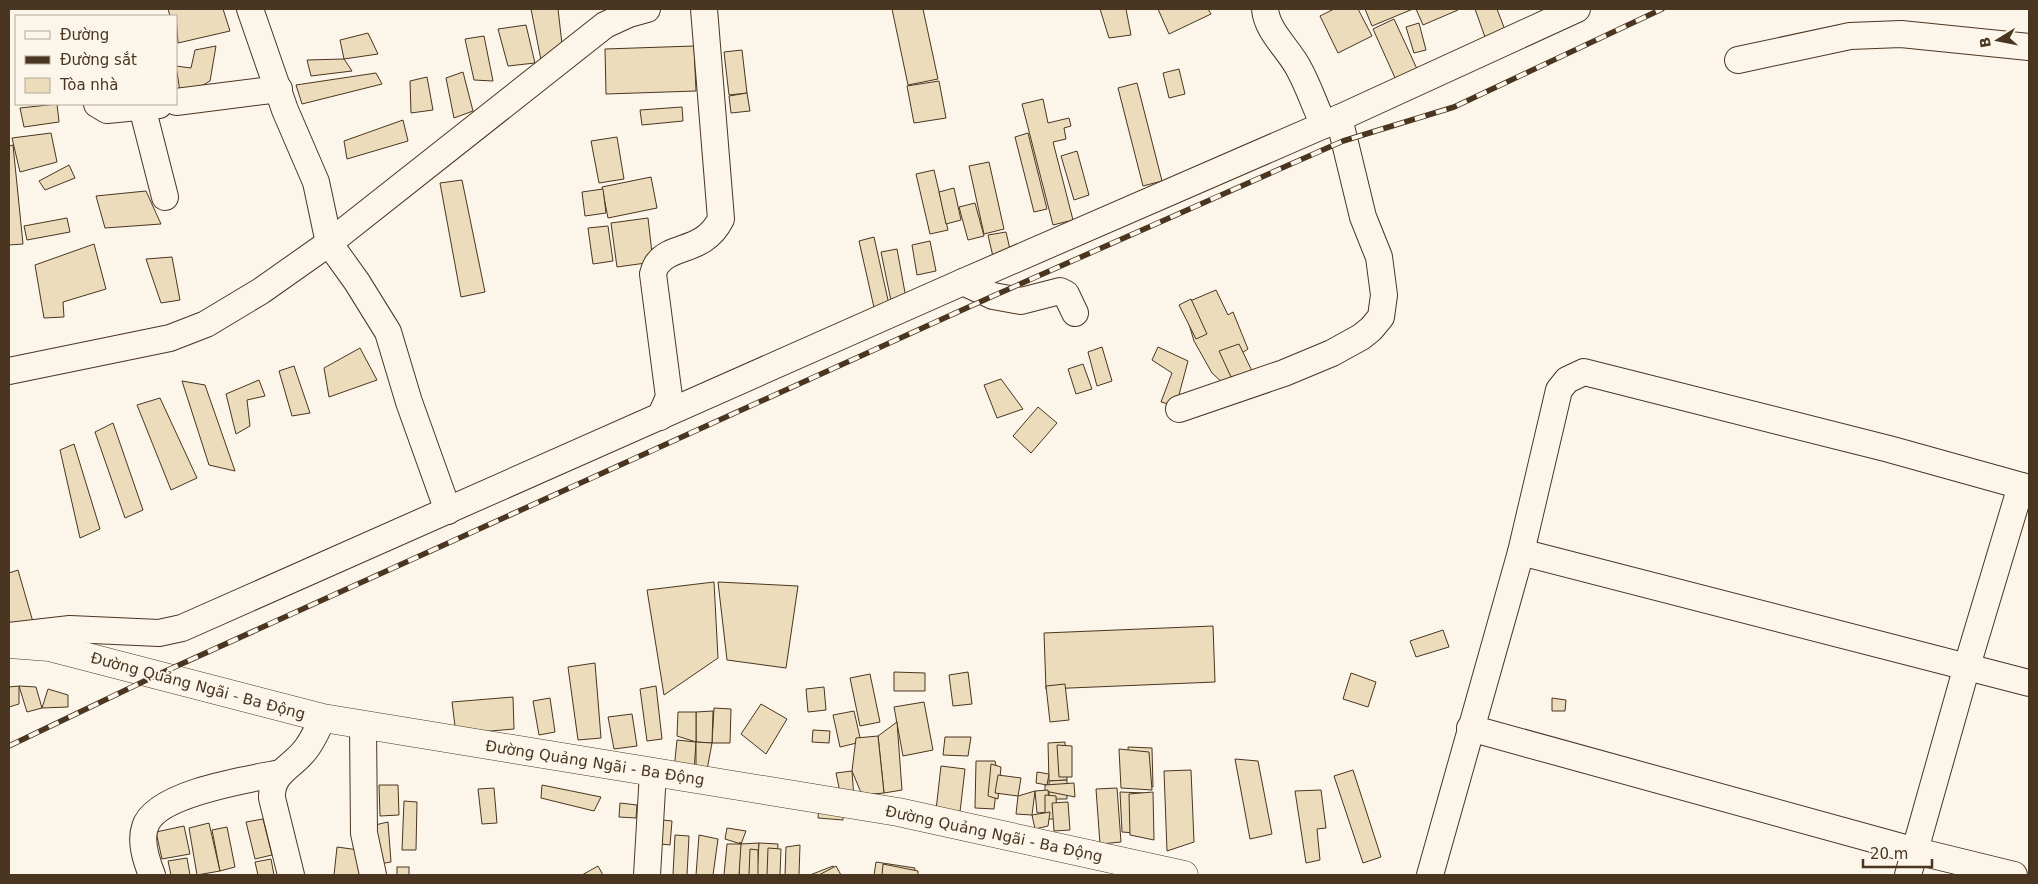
<svg xmlns="http://www.w3.org/2000/svg" width="2038" height="884" viewBox="0 0 2038 884" font-family="'DejaVu Sans',sans-serif">
<style>
.building{fill:#ecdcbc;stroke:#4a3520}
.lines{fill:none;stroke-linecap:round;stroke-linejoin:round}
.minor-casing{stroke:#4a3520;stroke-width:28}
.major-casing{stroke:#4a3520;stroke-width:29}
.minor{stroke:#fbf6e9;stroke-width:26}
.major{stroke:#fbf6e9;stroke-width:28}
.rail-casing{stroke:#4a3520;stroke-width:5.5}
.rail{stroke:#fbf6e9;stroke-width:4;stroke-dasharray:11;stroke-linecap:butt}
.labels{text-anchor:middle;stroke-width:4;stroke-linejoin:round;paint-order:stroke}
.street-label{font-size:15px;fill:#4a3520;stroke:#fbf6e9}
</style>
<rect width="100%" height="100%" fill="#fbf6e9"/>
<g class="building">
<polygon points="168,9 223,9 230,31 178,43 176,16 170,16"/>
<polygon points="531,9 558,9 562,44 541,60"/>
<polygon points="892,9 923,9 938,79 908,85"/>
<polygon points="1100,9 1126,9 1131,35 1109,38"/>
<polygon points="1158,9 1208,9 1211,14 1169,34"/>
<polygon points="1334,9 1358,9 1372,36 1338,53 1320,16"/>
<polygon points="1365,9 1413,9 1372,26"/>
<polygon points="1416,9 1458,9 1458,10 1423,25"/>
<polygon points="1475,9 1497,9 1505,30 1485,37"/>
<polygon points="1394,19 1418,71 1396,80 1373,29"/>
<polygon points="1419,23 1426,50 1414,53 1406,27"/>
<polygon points="526,25 535,63 508,66 498,29"/>
<polygon points="368,33 378,54 344,59 340,40"/>
<polygon points="484,36 493,81 474,80 465,39"/>
<polygon points="216,46 210,81 181,98 176,66 191,68 195,50"/>
<polygon points="694,46 696,91 606,94 605,49"/>
<polygon points="742,50 747,93 729,95 724,52"/>
<polygon points="344,59 352,71 311,76 307,60"/>
<polygon points="1179,69 1185,94 1169,98 1163,73"/>
<polygon points="463,72 473,111 454,118 446,78"/>
<polygon points="376,73 382,84 302,104 296,85"/>
<polygon points="427,77 433,110 411,113 410,81"/>
<polygon points="939,81 946,118 914,123 907,86"/>
<polygon points="1137,83 1162,181 1143,186 1118,88"/>
<polygon points="747,93 750,111 731,113 729,96"/>
<polygon points="1043,99 1048,123 1069,118 1071,126 1064,128 1066,139 1053,142 1073,220 1053,225 1022,104"/>
<polygon points="57,104 59,122 24,127 20,108"/>
<polygon points="682,107 683,121 642,125 640,110"/>
<polygon points="403,120 408,141 347,159 344,141"/>
<polygon points="51,133 57,162 20,172 12,138"/>
<polygon points="1028,133 1047,209 1034,212 1015,137"/>
<polygon points="617,137 624,179 599,183 591,141"/>
<polygon points="13,145 23,244 9,245 9,146"/>
<polygon points="1077,151 1089,195 1074,200 1061,156"/>
<polygon points="989,162 1004,229 984,234 969,166"/>
<polygon points="69,165 75,178 45,190 39,181"/>
<polygon points="934,170 948,230 930,234 916,174"/>
<polygon points="651,177 657,208 608,218 602,187"/>
<polygon points="462,180 485,292 461,297 440,183"/>
<polygon points="954,188 961,220 946,224 939,192"/>
<polygon points="603,189 606,213 585,216 582,192"/>
<polygon points="146,191 161,224 105,228 96,196"/>
<polygon points="975,203 984,236 968,240 959,207"/>
<polygon points="67,218 70,232 27,240 24,226"/>
<polygon points="648,218 653,262 617,267 611,223"/>
<polygon points="608,226 613,261 593,264 588,228"/>
<polygon points="1006,232 1012,258 994,261 988,235"/>
<polygon points="874,237 890,309 875,312 859,241"/>
<polygon points="930,241 936,271 917,275 912,245"/>
<polygon points="94,244 106,289 63,302 64,317 44,318 35,265"/>
<polygon points="897,249 906,298 891,301 881,252"/>
<polygon points="172,257 180,300 161,303 146,259"/>
<polygon points="1216,290 1228,315 1233,312 1248,349 1239,355 1245,374 1224,384 1212,373 1194,341 1183,304"/>
<polygon points="1191,299 1207,334 1196,339 1179,305"/>
<polygon points="1239,344 1252,371 1231,377 1219,351"/>
<polygon points="1102,347 1112,381 1097,386 1088,352"/>
<polygon points="1158,347 1188,361 1176,406 1161,402 1172,373 1152,360"/>
<polygon points="360,348 377,380 329,397 324,368"/>
<polygon points="1083,364 1092,389 1076,394 1068,369"/>
<polygon points="294,366 310,413 292,416 279,371"/>
<polygon points="1001,379 1023,409 997,418 984,385"/>
<polygon points="259,380 265,396 247,400 250,426 236,434 226,394"/>
<polygon points="182,381 205,385 235,471 209,465"/>
<polygon points="160,398 197,478 171,490 137,405"/>
<polygon points="1038,407 1057,423 1031,453 1013,436"/>
<polygon points="113,423 143,510 125,518 95,432"/>
<polygon points="74,444 100,529 80,538 60,450"/>
<polygon points="18,570 35,629 9,630 9,573"/>
<polygon points="714,582 718,658 664,695 647,590"/>
<polygon points="718,582 798,586 786,668 727,660"/>
<polygon points="1213,626 1215,682 1046,689 1044,633"/>
<polygon points="1443,630 1449,647 1416,657 1410,641"/>
<polygon points="595,663 601,738 578,740 568,667"/>
<polygon points="894,672 925,673 925,691 894,691"/>
<polygon points="968,672 972,704 953,706 949,675"/>
<polygon points="1351,673 1376,682 1368,707 1343,699"/>
<polygon points="870,674 880,722 860,726 850,678"/>
<polygon points="1065,684 1069,720 1050,722 1046,686"/>
<polygon points="19,686 36,687 42,708 27,712"/>
<polygon points="19,686 19,704 9,707 9,687"/>
<polygon points="656,686 662,739 647,741 640,689"/>
<polygon points="824,687 826,710 808,712 806,689"/>
<polygon points="48,689 68,695 68,707 42,708"/>
<polygon points="513,697 514,729 456,734 452,702"/>
<polygon points="550,698 555,732 539,735 533,701"/>
<polygon points="1552,698 1566,700 1565,711 1552,711"/>
<polygon points="924,702 933,750 903,756 894,707"/>
<polygon points="761,704 787,719 766,754 741,734"/>
<polygon points="714,708 731,709 730,743 712,743"/>
<polygon points="713,711 712,743 696,742 696,712"/>
<polygon points="854,711 861,742 840,747 833,715"/>
<polygon points="678,712 696,712 696,742 677,736"/>
<polygon points="632,714 637,746 614,749 608,717"/>
<polygon points="897,722 902,790 884,793 878,736"/>
<polygon points="813,730 830,731 829,743 812,742"/>
<polygon points="878,736 884,793 862,795 852,771 856,738"/>
<polygon points="945,737 971,737 968,756 943,755"/>
<polygon points="677,740 696,742 694,772 674,770"/>
<polygon points="696,742 712,743 706,775 696,775"/>
<polygon points="1065,742 1067,780 1049,781 1048,743"/>
<polygon points="1057,745 1072,746 1072,777 1059,777"/>
<polygon points="1128,747 1152,748 1153,787 1130,785"/>
<polygon points="1119,749 1149,752 1152,790 1121,788"/>
<polygon points="1235,759 1258,761 1272,834 1250,839"/>
<polygon points="976,761 995,761 998,775 994,809 975,808"/>
<polygon points="991,764 1001,767 998,799 988,796"/>
<polygon points="941,766 965,769 960,812 936,810"/>
<polygon points="1191,770 1194,842 1167,851 1164,771"/>
<polygon points="1353,770 1381,857 1363,863 1334,776"/>
<polygon points="852,771 854,799 841,797 836,773"/>
<polygon points="1037,772 1049,774 1047,785 1036,783"/>
<polygon points="998,775 1021,778 1018,796 995,793"/>
<polygon points="1067,780 1067,799 1049,799 1049,781"/>
<polygon points="1074,783 1075,797 1045,791 1045,785"/>
<polygon points="379,785 398,785 399,815 380,816"/>
<polygon points="542,785 601,797 594,811 541,798"/>
<polygon points="494,788 497,823 482,824 478,789"/>
<polygon points="1117,788 1121,842 1100,844 1096,789"/>
<polygon points="1048,790 1050,812 1037,813 1035,791"/>
<polygon points="1321,790 1326,828 1317,829 1320,860 1306,863 1295,791"/>
<polygon points="1035,791 1032,815 1016,814 1018,796"/>
<polygon points="1120,792 1145,793 1149,834 1122,832"/>
<polygon points="1153,792 1154,840 1130,835 1129,794"/>
<polygon points="1045,795 1056,796 1057,819 1045,819"/>
<polygon points="404,801 417,802 416,850 402,850"/>
<polygon points="1068,802 1070,830 1054,831 1052,803"/>
<polygon points="620,803 637,805 636,818 619,817"/>
<polygon points="819,805 844,807 843,820 818,818"/>
<polygon points="1050,812 1048,826 1035,829 1032,815"/>
<polygon points="263,819 272,855 255,859 246,822"/>
<polygon points="653,819 672,821 670,845 651,843"/>
<polygon points="388,822 391,862 379,864 375,825"/>
<polygon points="209,823 220,871 197,875 189,828"/>
<polygon points="184,826 190,854 162,859 156,832"/>
<polygon points="227,827 235,867 220,871 212,830"/>
<polygon points="727,828 746,831 741,844 725,839"/>
<polygon points="675,835 689,836 687,875 673,875"/>
<polygon points="699,835 718,839 713,875 696,875"/>
<polygon points="740,842 741,844 759,843 757,875 739,875"/>
<polygon points="759,843 778,844 776,875 757,875"/>
<polygon points="727,844 741,844 739,875 724,875"/>
<polygon points="800,845 799,875 785,875 786,847"/>
<polygon points="337,847 359,850 360,875 334,875"/>
<polygon points="768,848 781,849 780,875 767,875"/>
<polygon points="750,849 758,850 758,875 749,875"/>
<polygon points="187,858 190,875 171,875 168,861"/>
<polygon points="271,859 274,875 258,875 255,862"/>
<polygon points="876,862 915,868 914,875 874,875"/>
<polygon points="883,864 918,871 918,875 882,875"/>
<polygon points="598,866 603,875 582,875"/>
<polygon points="833,866 837,875 810,875"/>
<polygon points="836,866 841,875 819,875"/>
<rect x="397" y="867" width="12" height="8"/>
</g>
<g class="lines">
<defs>
<g id="minor">
<polyline points="250,9 285,110 316,182 329,243 357,282 388,332 409,402 448,511"/>
<path d="M1265,9C1267,32 1289,49 1299,69C1309,87 1315,107 1324,125"/>
<polyline points="1738,60 1850,36 1901,34 2029,47"/>
<polyline points="176,102 279,89"/>
<polyline points="97,104 107,110 159,105"/>
<polyline points="142,107 165,197"/>
<polyline points="963,282 993,296 1021,301 1060,291 1066,294 1075,313"/>
<polyline points="9,371 170,338 206,324 261,291 329,243 605,25 629,14 647,9"/>
<polyline points="1179,409 1284,373 1332,353 1361,337 1371,329 1381,317 1384,295 1379,257 1363,217 1339,118"/>
<path d="M660,417L669,397L653,274C654,271 655,266 658,263C672,244 704,253 721,219L704,9"/>
<polyline points="1521,552 2029,683"/>
<polyline points="9,636 70,629 159,633 182,628 963,282 1324,125 1577,9"/>
<polyline points="363,725 364,833 373,875"/>
<polyline points="1470,728 1916,851 2014,875"/>
<path d="M152,875C146,860 140,842 145,827C155,793 250,779 281,773"/>
<path d="M291,875L272,798C271,772 292,768 306,749C313,740 318,728 323,718"/>
<polyline points="647,875 653,772"/>
<polyline points="1430,875 1521,552 1559,390 1567,380 1584,372 1889,449 2029,488"/>
<polyline points="1908,875 1967,666 2021,486"/>
</g>
<polyline id="major" points="9,644 49,647 323,718 898,812 1184,875"/>
</defs>
<use href="#minor" class="minor-casing"/>
<use href="#major" class="major-casing"/>
<use href="#minor" class="minor"/>
<use href="#major" class="major"/>
<defs>
<polyline id="rail" points="9,746 157,675 993,296 1343,141 1454,107 1662,9"/>
</defs>
<use href="#rail" class="rail-casing"/>
<use href="#rail" class="rail"/>
</g>
<g class="labels">
<g class="street-label">
<text transform="translate(198 686) rotate(15)" y="5">Đường Quảng Ngãi - Ba Động</text>
<text transform="translate(595 763) rotate(9)" y="5">Đường Quảng Ngãi - Ba Động</text>
<text transform="translate(994 834) rotate(12)" y="5">Đường Quảng Ngãi - Ba Động</text>
</g>
</g>
<rect width="2038" height="884" fill="none" stroke="#4a3520" stroke-width="20"/>
<rect x="15" y="15" width="162" height="90" fill="#fbf6e9" stroke="#b4a999"/>
<rect x="25" y="31" width="25" height="8" fill="#fbf6e9" stroke="#b4a999"/>
<text x="60" y="40" font-size="15" fill="#4a3520">Đường</text>
<rect x="25" y="56" width="25" height="8" fill="#4a3520" stroke="#b4a999"/>
<text x="60" y="65" font-size="15" fill="#4a3520">Đường sắt</text>
<rect x="25" y="78" width="25" height="15" fill="#ecdcbc" stroke="#b4a999"/>
<text x="60" y="90" font-size="15" fill="#4a3520">Tòa nhà</text>
<g transform="translate(1998 40) rotate(260)" stroke="#fbf6e9" stroke-width="4" paint-order="stroke">
<path d="M0-4L9 19L0 12L-9 19Z" fill="#4a3520"/>
<text y="-8" font-size="14" font-weight="bold" text-anchor="middle" fill="#4a3520">B</text>
</g>
<path d="M1863 859v8h69v-8" fill="none" stroke="#4a3520" stroke-width="2.5"/>
<text x="1870" y="859" font-size="15" fill="#4a3520" stroke="#fbf6e9" stroke-width="4" paint-order="stroke">20 m</text>
</svg>
